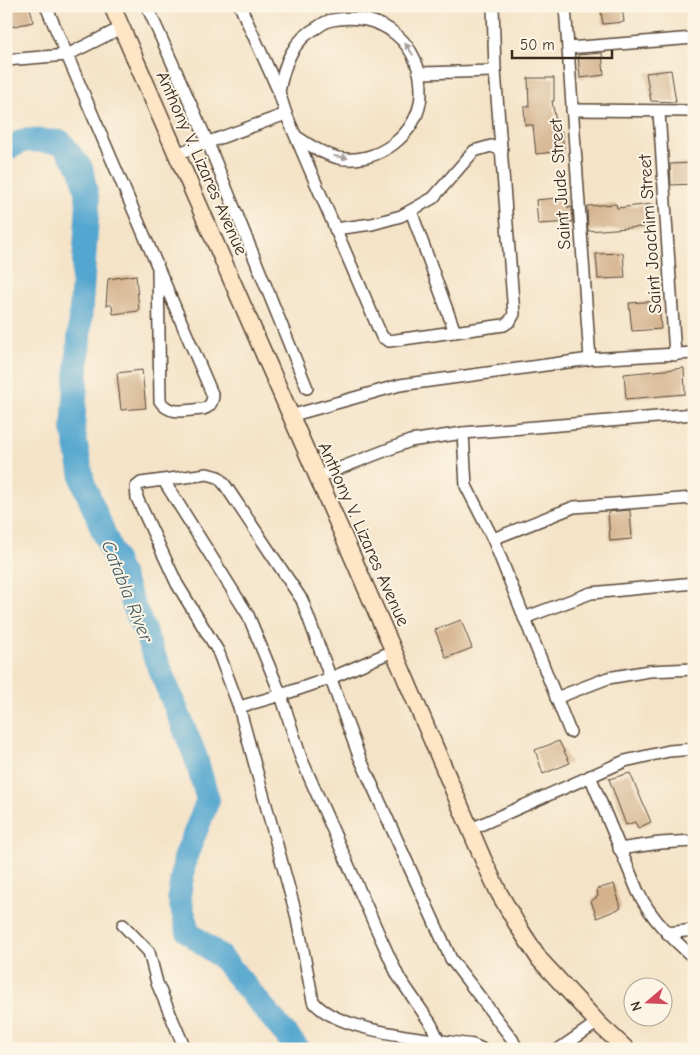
<svg xmlns="http://www.w3.org/2000/svg" width="700" height="1055" viewBox="0 0 700 1055" font-family="'Comic Neue',sans-serif">
<style>
.lines{fill:none;stroke-linecap:round;stroke-linejoin:round}
.river{stroke:#53a6cf;stroke-width:24}
.building{fill:#d3b18b}
.street-casing{stroke:#574637;stroke-width:14}
.secondary-casing{stroke:#574637;stroke-width:19}
.street{stroke:#fff;stroke-width:11}
.secondary{stroke:#fde5c5;stroke-width:16}
.oneway{fill:#a79f9a}
.labels{text-anchor:middle;stroke-width:4;stroke-linejoin:round;paint-order:stroke}
.street-label{font-size:18px;fill:#3b2a1e;stroke:#fcf5e5}
.water-label{font-size:19px;font-style:italic;fill:#455c65;stroke:#fcf5e5}
</style>
<rect width="100%" height="100%" fill="#fcf5e5"/>
<filter id="ink" filterUnits="userSpaceOnUse"><feTurbulence type="fractalNoise" baseFrequency=".02" numOctaves="2"/><feDisplacementMap in="SourceGraphic" scale="10" xChannelSelector="R" yChannelSelector="G"/><feConvolveMatrix kernelMatrix="1 2 1 2 8 2 1 2 1" color-interpolation-filters="sRGB"/></filter>
<filter id="wash" filterUnits="userSpaceOnUse"><feTurbulence type="fractalNoise" baseFrequency=".0096" numOctaves="4" result="noise"/><feDisplacementMap in="SourceGraphic" scale="20" xChannelSelector="R" yChannelSelector="G"/><feGaussianBlur stdDeviation="1.12" result="paint"/><feColorMatrix in="noise" values="0 0 0 0 0 0 0 0 0 0 0 0 0 0 0 0 0 1.4 0 .05"/><feComposite in="paint" operator="in"/></filter>
<g filter="url(#wash)">
<rect width="100%" height="100%" fill="#f4e3c7"/>
<g class="lines">
<polyline class="river" points="6,149 25,140 61,142 81,168 88,202 73,429 83,482 195,755 208,800 185,858 179,896 188,932 222,958 298,1049"/>
</g>
<g id="blocks">
<g class="building">
<polygon points="6,6 30,6 33,22 6,28"/>
<polygon points="600,6 622,6 624,22 603,24"/>
<polygon points="602,53 604,75 580,78 578,55"/>
<polygon points="671,70 676,102 651,101 646,73"/>
<polygon points="528,78 554,78 554,101 552,101 558,132 562,132 564,151 536,154 533,125 525,125 524,107 529,107"/>
<polygon points="694,163 694,184 671,185 670,164"/>
<polygon points="567,197 568,208 572,207 573,222 538,224 536,200"/>
<polygon points="616,204 617,208 652,204 654,226 588,231 587,206"/>
<polygon points="623,253 625,278 598,279 596,254"/>
<polygon points="136,275 139,311 113,314 112,305 106,305 108,279"/>
<polygon points="659,301 661,329 632,331 629,303"/>
<polygon points="684,368 685,394 626,399 624,374"/>
<polygon points="142,370 146,408 121,410 117,373"/>
<polygon points="630,510 632,539 610,541 608,512"/>
<polygon points="461,620 472,648 446,658 435,630"/>
<polygon points="559,741 570,763 543,774 535,750"/>
<polygon points="630,773 651,822 638,828 635,822 626,825 609,779"/>
<polygon points="614,884 621,908 597,918 591,901 598,896 597,889"/>
</g>
</g>
</g>
<g filter="url(#ink)">
<use href="#blocks" fill-opacity="0" stroke="#574637" stroke-width="1"/>
<g class="lines">
<defs>
<g id="street">
<path d="M46,6L213,396C212,403 210,407 203,409C188,410 169,416 160,401L158,269"/>
<polyline points="147,6 208,143 307,388"/>
<polyline points="240,6 279,92 286,114 382,337 389,341 504,325 510,321 514,314 495,71 493,6"/>
<polyline points="565,6 590,359"/>
<polyline points="568,48 694,38"/>
<polyline points="6,60 67,55 121,28"/>
<polyline points="420,73 495,71"/>
<path d="M279,92C284,65 292,40 318,27C322,24 327,21 332,20C381,10 423,43 421,94C420,134 376,166 338,158C323,154 310,146 297,137"/>
<polyline points="572,110 694,111"/>
<polyline points="659,112 675,355"/>
<polyline points="176,154 286,114"/>
<polyline points="411,211 455,332"/>
<polyline points="335,229 372,224 401,216 433,198 474,151 491,146 502,150"/>
<polyline points="290,416 400,385 590,359 694,353"/>
<polyline points="463,433 466,486 493,539 570,732"/>
<polyline points="317,477 410,441 463,433 694,414"/>
<polyline points="164,481 248,615 281,695 301,758 377,930 398,976 431,1024 439,1041"/>
<polyline points="493,539 574,507 694,498"/>
<polyline points="524,618 591,593 694,583"/>
<polyline points="556,698 608,678 649,671 694,669"/>
<polyline points="239,707 281,695 331,678 393,651"/>
<path d="M590,776L638,892C653,921 670,936 694,958"/>
<polyline points="471,829 625,761 669,751 694,749"/>
<polyline points="619,849 660,843 694,841"/>
<polyline points="123,925 149,952 157,983 185,1049"/>
<polyline points="667,933 694,930"/>
<path d="M482,1049L473,1045C434,1039 337,1033 313,1001L296,914L239,707L218,651L177,584L137,498L136,487L141,483L207,474L218,477L225,485L302,600L359,756L451,959L512,1039L517,1049"/>
<polyline points="559,1049 598,1022"/>
</g>
<polyline id="secondary" points="112,6 401,668 483,859 499,893 518,926 540,960 600,1025 626,1049"/>
</defs>
<use href="#street" class="street-casing"/>
<use href="#secondary" class="secondary-casing"/>
<use href="#street" class="street"/>
<use href="#secondary" class="secondary"/>
</g>
<defs><path id="oneway-solid" d="M-6-.8H1V-3.2L6.5 0L1 3.2V.8H-6Z" transform="scale(1.25)"/></defs>
<g class="oneway">
<use href="#oneway-solid" transform="translate(409 49) rotate(-124)"/>
<use href="#oneway-solid" transform="translate(341 157) rotate(8)"/>
</g>
</g>
<g class="labels">
<g class="street-label">
<text transform="translate(202 163) rotate(66)" y="6">Anthony V. Lizares Avenue</text>
<text transform="translate(560 184) rotate(-94)" y="6">Saint Jude Street</text>
<text transform="translate(650 234) rotate(-94)" y="6">Saint Joachim Street</text>
<text transform="translate(364 534) rotate(66)" y="6">Anthony V. Lizares Avenue</text>
</g>
<g class="water-label">
<text transform="translate(128 591) rotate(68)" y="7">Catabla River</text>
</g>
</g>
<rect width="700" height="1055" fill="none" stroke="#fcf5e5" stroke-width="25"/>
<g transform="translate(648 1002) rotate(251)"><circle r="24" fill="#fcf5e5" stroke="#afa495"/>
<path d="M0-4L9 19L0 12L-9 19Z" fill="#d1495b"/>
<text y="-8" font-size="14" font-weight="bold" text-anchor="middle" fill="#3b2a1e">N</text>
</g>
<path d="M512 50v8h100v-8" fill="none" stroke="#3b2a1e" stroke-width="2.5"/>
<text x="520" y="50" font-size="15" fill="#3b2a1e" stroke="#fcf5e5" stroke-width="4" paint-order="stroke">50 m</text>
</svg>
